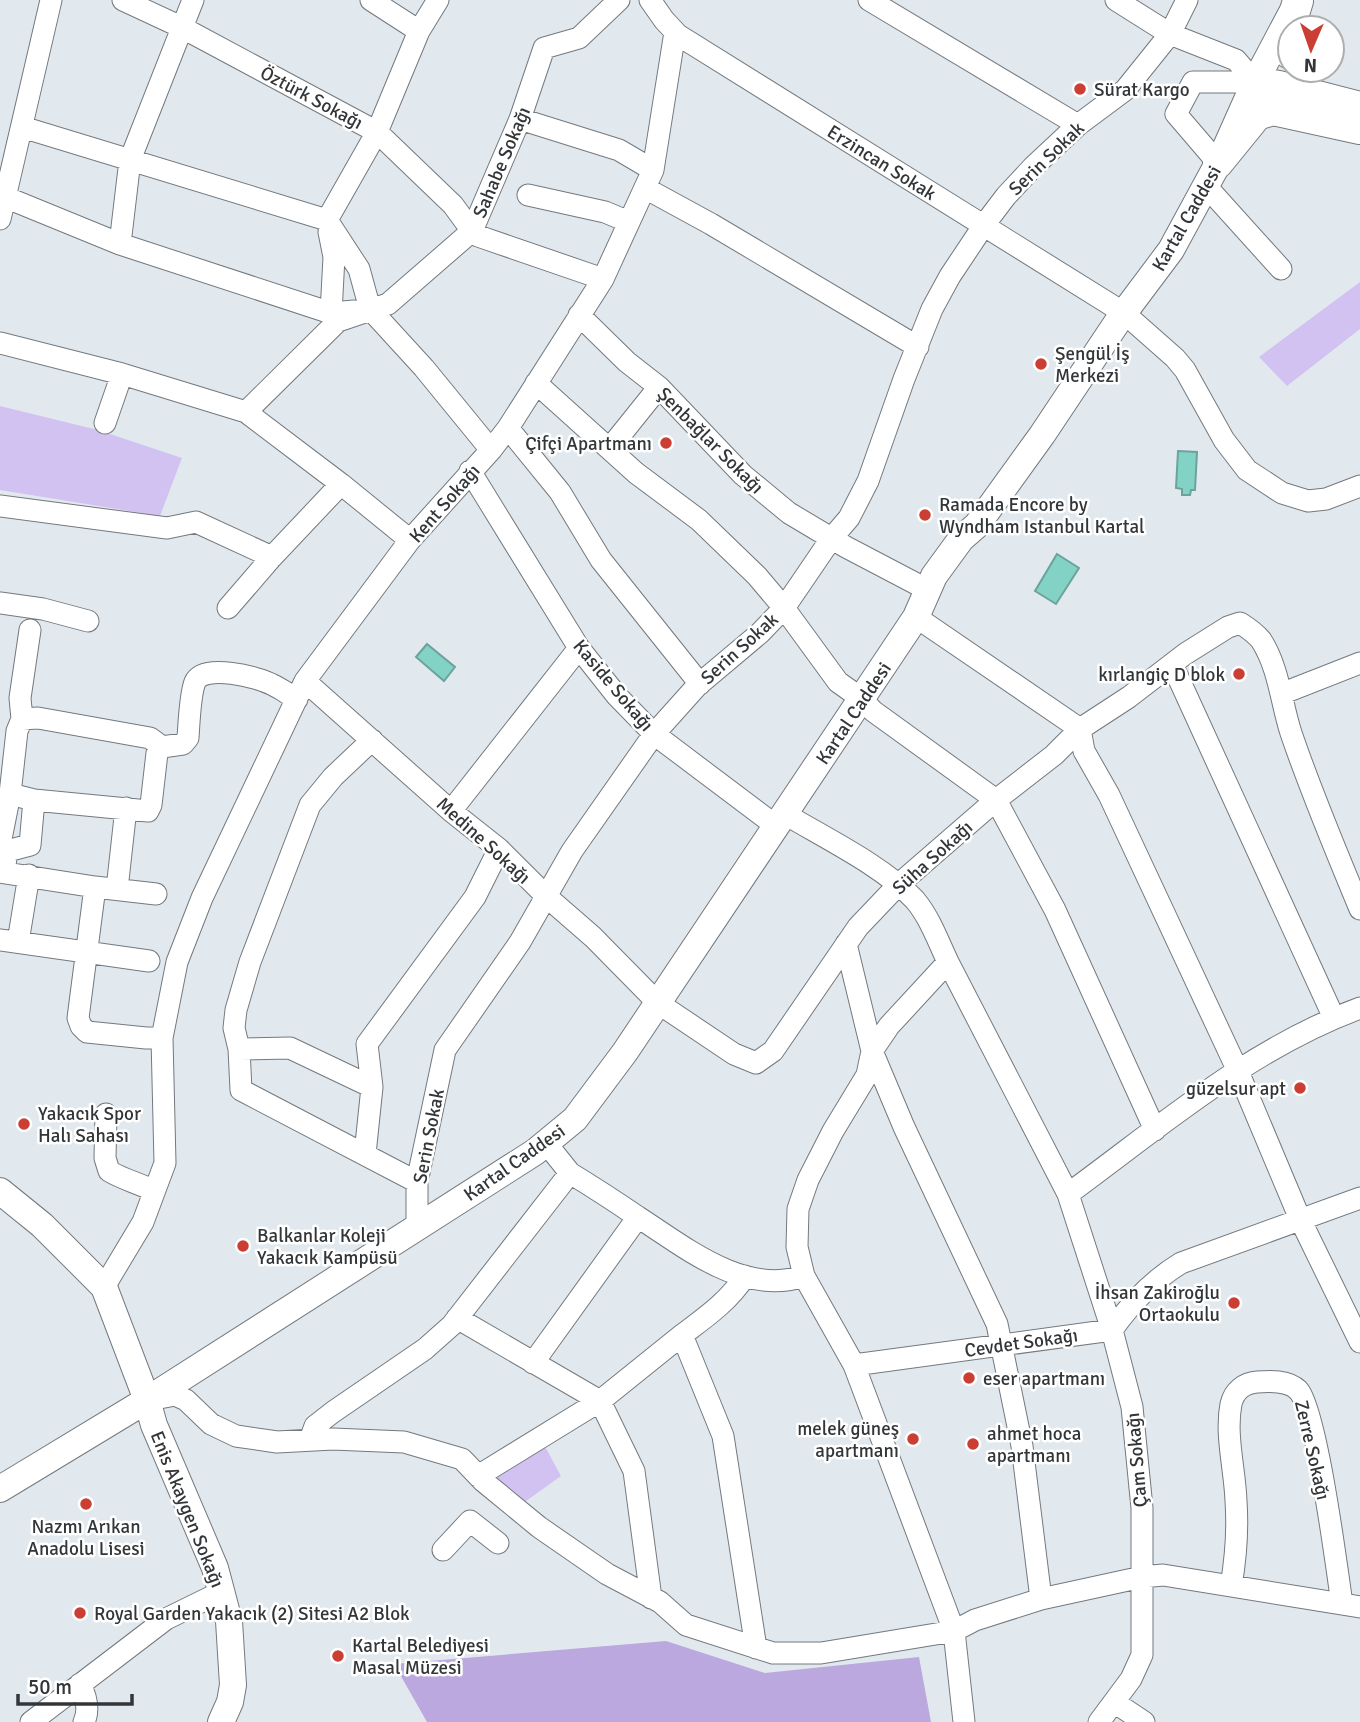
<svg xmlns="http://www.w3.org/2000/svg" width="1360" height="1722" font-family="Signika,sans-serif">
  <rect width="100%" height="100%" fill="#e2e9ee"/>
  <!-- green -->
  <path fill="#d2c2f1" d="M1360 282V329L1287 386 1259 357Z
    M0 406 98 430 182 458 160 516 0 490Z
    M542 1441 561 1476 522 1504 491 1478Z"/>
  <!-- forest -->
  <path fill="#bba8df" d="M666 1641 765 1673 919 1657 931 1722H427L394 1664Z"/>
  <!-- water -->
  <path fill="#83d2c6" stroke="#6ba39b" stroke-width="2" d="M1178 451 1197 452 1195 490H1191L1190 495H1182V489L1176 488Z
    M1057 554 1079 568 1056 604 1035 591Z
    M427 644 455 667 444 681 416 657Z"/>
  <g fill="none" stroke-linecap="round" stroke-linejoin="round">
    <defs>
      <path id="minor" d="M123 0 181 27 377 132 453 205 472 231 478 236 603 279
        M371 0 419 31
        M650 0 664 20 678 35 1124 313 1175 358 1185 370 1224 440 1247 470 1282 493 1308 501 1326 499 1360 486
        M869 0 1078 125
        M1116 0 1170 34 1236 60 1255 82
        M520 119 619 150 653 170
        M22 127 327 220
        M1218 163 1176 114 1193 82H1255
        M1206 186 1281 269
        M645 188 711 224 918 347
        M528 195 605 212 629 222
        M5 197 120 244 331 313 354 311
        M0 219 51 0
        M327 220 359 269 370 309 424 368 491 450
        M327 220 377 132 419 31 438 0
        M329 232 334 257 331 313
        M120 244 130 160 193 0
        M579 315 627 362 659 387 743 475 789 513 846 547 928 590
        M0 343 122 374 246 412 341 484 410 540
        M536 383 636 473 699 520 757 576 784 608 838 682 862 699 873 711 996 800 1055 910 1155 1130
        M246 412 338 321 388 304 472 231 520 119 544 48 579 38 619 0
        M105 423 122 374
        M508 428 560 492 601 560 700 684
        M610 448 659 387
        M470 471 579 648 617 696 654 734 776 826
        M0 506 167 528 196 522 272 557
        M0 603 43 609 88 621
        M228 608 272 557 341 484
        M916 617 1080 729 1084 751 1109 795 1237 1069 1300 1219 1360 1342
        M1172 664 1334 1018
        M305 681 451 811 499 849 547 897 593 937 658 1003 734 1054 756 1063 773 1051 858 927 898 885 996 800 1054 755 1080 729 1129 697 1185 654 1228 627 1240 623C1248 628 1255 633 1261 640 1279 668 1281 702 1291 733 1311 792 1336 851 1360 909
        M1281 694 1360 663
        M22 719 20 698 30 630
        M372 740 333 777 310 805 250 962 236 1010 234 1028 239 1049 241 1090 417 1182
        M162 747 150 738 38 718 22 719 17 731 10 794 34 800 148 811 151 805 157 753 162 747 183 744 188 738C189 724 190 694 195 682 203 663 259 677 273 685 282 689 289 695 297 699
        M451 811 579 648
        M785 814C825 838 883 866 915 900 930 918 938 941 948 962
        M1 839 10 794
        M0 872 95 887 156 894
        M4 872 7 851 30 845 34 800
        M95 887 78 1018 81 1026 87 1032 146 1038H162
        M117 889 126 808
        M0 940 149 961
        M18 942 29 875
        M239 1049 290 1048 372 1087
        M106 1114 105 1158 109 1171C124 1180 139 1183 154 1191
        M365 1154 372 1087 367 1044 475 897 499 849
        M570 1173C593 1187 616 1202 638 1217 686 1248 744 1296 804 1276
        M1068 1194C1161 1126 1251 1048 1360 1008
        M417 1227V1182L445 1050 520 942 572 851 654 734 697 686 760 633 784 608 831 539 849 518 868 481 904 379 932 309 950 276 984 225 1006 196 1033 167 1078 125 1125 90 1170 34 1187 0
        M104 1287 143 1222 165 1163 162 1038 177 962 202 898 305 681 410 540 491 450 508 428 603 279 653 170 675 32
        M457 1318 600 1401 634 1471 651 1598
        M682 1335C706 1317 729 1301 745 1276
        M533 1363 638 1217
        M854 1365 1112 1330C1131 1303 1153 1280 1181 1263L1360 1198
        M149 1400 175 1395 186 1400 211 1424 236 1436 277 1442 333 1439 404 1442 462 1459 483 1481 539 1527 607 1574 660 1602 686 1625 773 1653H821L954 1631 975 1620 1041 1599 1022 1446 997 1324 904 1127 872 1051 846 944
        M310 1440 315 1426 333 1412 425 1349 452 1325 570 1173 546 1143
        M478 1476 600 1401 682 1335 723 1436 756 1648
        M443 1550 470 1521 498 1543
        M1231 1586C1236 1557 1238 1530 1236 1501 1235 1470 1225 1435 1231 1404 1234 1391 1244 1383 1257 1382 1270 1381 1288 1380 1298 1390 1316 1408 1337 1569 1342 1604
        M1041 1599 1142 1577 1163 1575 1360 1607
        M80 1684C86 1696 90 1709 84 1722
        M1114 1702 1144 1722
        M31 1722 166 1619 221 1592
        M964 1722 954 1631 854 1365 804 1276 797 1247 798 1209 808 1180 833 1131 867 1075 872 1051 889 1026 948 962 1068 1194 1112 1330 1132 1407 1142 1508V1655L1131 1679 1099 1722"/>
      <path id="major" d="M0 1191 42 1225 104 1287 147 1400 154 1425 215 1568 229 1621 233 1685 230 1702 221 1722
        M0 1489 147 1400 535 1152 575 1119 625 1052 916 617 934 576 961 539 977 525 1042 435 1120 318 1171 250 1222 156 1255 82 1291 14"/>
      <path id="highway" d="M1290 54 1288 33 1298 1
        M1255 82 1265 105 1273 110 1360 129
        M1255 82 1279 86 1360 107
        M1218 163 1257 115 1273 110"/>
    </defs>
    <!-- minor casing -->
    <use href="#minor" stroke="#73797e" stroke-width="23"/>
    <!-- major casing -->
    <use href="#major" stroke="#73797e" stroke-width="28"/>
    <!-- highway casing -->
    <use href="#highway" stroke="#73797e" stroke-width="32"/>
    <!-- minor -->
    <use href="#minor" stroke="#fff" stroke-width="21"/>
    <!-- major -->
    <use href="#major" stroke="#fff" stroke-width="26"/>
    <!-- highway -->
    <use href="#highway" stroke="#fff" stroke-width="30"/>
  </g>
  <!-- markers -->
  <g fill="#cb3e34" stroke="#fff" stroke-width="2.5">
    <circle cx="1080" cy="89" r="7"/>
    <circle cx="1041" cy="364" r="7"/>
    <circle cx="666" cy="443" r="7"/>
    <circle cx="925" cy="515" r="7"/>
    <circle cx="1239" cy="674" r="7"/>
    <circle cx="1300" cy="1088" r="7"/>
    <circle cx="24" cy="1124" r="7"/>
    <circle cx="243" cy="1246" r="7"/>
    <circle cx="1234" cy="1303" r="7"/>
    <circle cx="969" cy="1378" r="7"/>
    <circle cx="913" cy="1439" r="7"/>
    <circle cx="973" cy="1444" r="7"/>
    <circle cx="86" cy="1504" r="7"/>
    <circle cx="80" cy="1613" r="7"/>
    <circle cx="338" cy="1656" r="7"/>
  </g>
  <g text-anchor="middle" stroke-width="5" stroke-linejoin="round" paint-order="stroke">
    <!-- poi labels -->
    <g font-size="19" fill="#333638" stroke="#fff" text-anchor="start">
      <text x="1094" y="96">Sürat Kargo</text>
      <text x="1055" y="360">Şengül İş<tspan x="1055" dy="22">Merkezi</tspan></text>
      <text x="652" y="450" text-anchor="end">Çifçi Apartmanı</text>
      <text x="939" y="511">Ramada Encore by<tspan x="939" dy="22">Wyndham Istanbul Kartal</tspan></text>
      <text x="1225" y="681" text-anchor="end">kırlangiç D blok</text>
      <text x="1286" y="1095" text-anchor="end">güzelsur apt</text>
      <text x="38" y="1120">Yakacık Spor<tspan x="38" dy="22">Halı Sahası</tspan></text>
      <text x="257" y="1242">Balkanlar Koleji<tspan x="257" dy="22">Yakacık Kampüsü</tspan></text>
      <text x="1220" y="1299" text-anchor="end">İhsan Zakiroğlu<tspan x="1220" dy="22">Ortaokulu</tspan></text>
      <text x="983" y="1385">eser apartmanı</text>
      <text x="899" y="1435" text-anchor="end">melek güneş<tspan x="899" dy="22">apartmanı</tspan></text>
      <text x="987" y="1440">ahmet hoca<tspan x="987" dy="22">apartmanı</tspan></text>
      <text x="86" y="1533" text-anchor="middle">Nazmı Arıkan<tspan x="86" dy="22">Anadolu Lisesi</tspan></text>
      <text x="94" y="1620">Royal Garden Yakacık (2) Sitesi A2 Blok</text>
      <text x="352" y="1652">Kartal Belediyesi<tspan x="352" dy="22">Masal Müzesi</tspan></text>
    </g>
    <!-- street labels -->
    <g font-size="19" fill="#333638" stroke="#fff">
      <text transform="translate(312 97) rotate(28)" y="7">Öztürk Sokağı</text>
      <text transform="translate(1046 158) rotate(-44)" y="7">Serin Sokak</text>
      <text transform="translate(501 162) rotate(-67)" y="7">Sahabe Sokağı</text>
      <text transform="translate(882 162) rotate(32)" y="7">Erzincan Sokak</text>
      <text transform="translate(1186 218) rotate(-60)" y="7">Kartal Caddesi</text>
      <text transform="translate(711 440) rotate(45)" y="7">Şenbağlar Sokağı</text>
      <text transform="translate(444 503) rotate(-49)" y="7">Kent Sokağı</text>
      <text transform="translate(739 648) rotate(-42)" y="7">Serin Sokak</text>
      <text transform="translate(614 685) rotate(50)" y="7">Kaside Sokağı</text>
      <text transform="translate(853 713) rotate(-56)" y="7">Kartal Caddesi</text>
      <text transform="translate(484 840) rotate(42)" y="7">Medine Sokağı</text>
      <text transform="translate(932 857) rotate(-42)" y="7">Süha Sokağı</text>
      <text transform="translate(428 1136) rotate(-79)" y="7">Serin Sokak</text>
      <text transform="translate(514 1162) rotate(-35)" y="7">Kartal Caddesi</text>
      <text transform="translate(1021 1342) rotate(-8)" y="7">Cevdet Sokağı</text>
      <text transform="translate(1313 1450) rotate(77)" y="7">Zerre Sokağı</text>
      <text transform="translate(1136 1460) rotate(-95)" y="7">Çam Sokağı</text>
      <text transform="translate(188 1509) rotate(68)" y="7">Enis Akaygen Sokağı</text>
    </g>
  </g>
  <!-- north arrow -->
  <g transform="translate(1311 49) rotate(182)"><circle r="33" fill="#ffffff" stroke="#adafaf" stroke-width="2"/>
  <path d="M0-5L12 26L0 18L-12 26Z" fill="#cb3e34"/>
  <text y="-10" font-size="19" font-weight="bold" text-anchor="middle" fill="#333638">N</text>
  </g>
  <!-- scale -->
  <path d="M18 1694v10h114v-10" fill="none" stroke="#333638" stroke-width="3.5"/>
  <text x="28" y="1694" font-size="21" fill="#333638" stroke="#ffffff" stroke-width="5" paint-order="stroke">50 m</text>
</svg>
